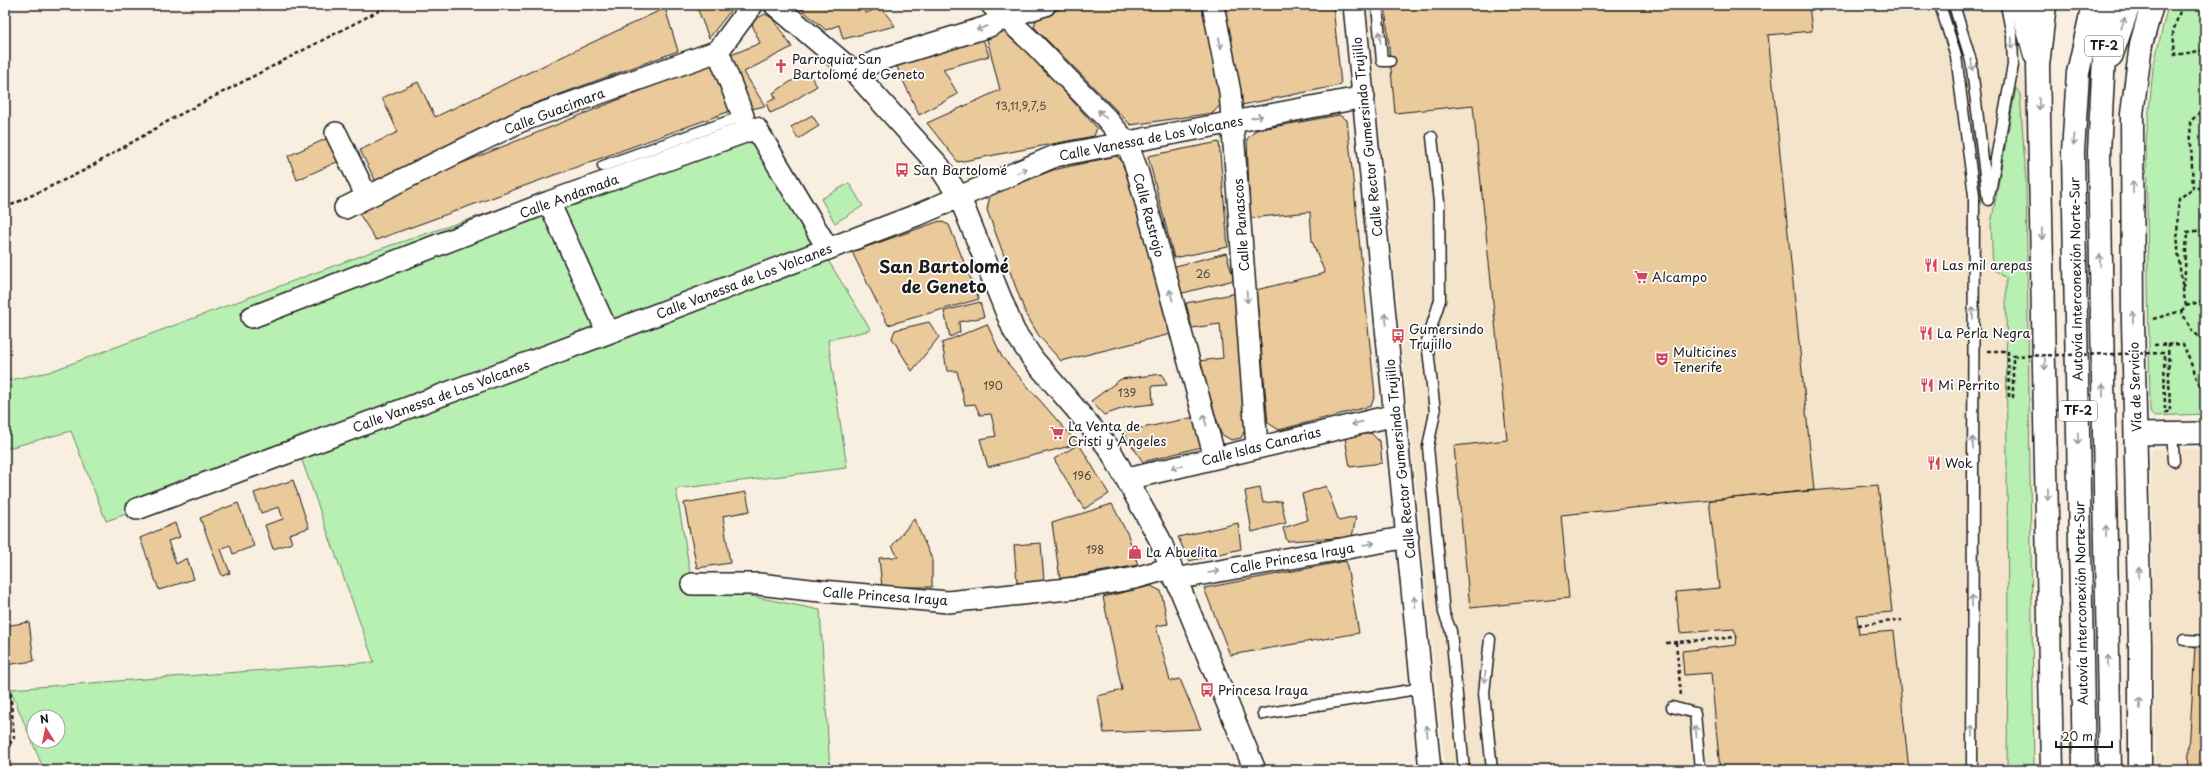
<svg xmlns="http://www.w3.org/2000/svg" width="2210" height="775" font-family="'Playpen Sans',sans-serif">
  <rect width="100%" height="100%" fill="#f9efe1"/>
  <filter id="ink" filterUnits="userSpaceOnUse"><feTurbulence type="fractalNoise" baseFrequency=".025" numOctaves="2"/><feDisplacementMap in="SourceGraphic" scale="8" xChannelSelector="R" yChannelSelector="G"/><feConvolveMatrix kernelMatrix="1 2 1 2 8 2 1 2 1" color-interpolation-filters="sRGB"/></filter>
  <g filter="url(#ink)">
    <!-- built -->
    <path fill="#f4e4cc" d="M1367 5H2003L2028 95 2035 770H1445Z
      M2151 449H2205V770H2155Z"/>
    <!-- green -->
    <path fill="#b8efb2" stroke="#6a8667" fill-rule="evenodd" d="M2168 5H2205V414L2153 416 2150 411 2146 143 2153 68Z
      M2016 88 2020 94 2026 181 2034 770H2007L2008 643 2006 278 1993 269 1991 224Z
      M746 127 871 330 828 340 847 468 676 489 692 584 820 610 830 770H44L10 689 374 662 300 455 106 521 71 431 5 449V381L49 372 371 252ZM34 717H58V741H34Z
      M849 183 863 206 835 223 821 199Z"/>
    <!-- building -->
    <path fill="#eac99b" stroke="#1c1c1c" d="M696 5H735L709 38Z
      M796 5H861L866 13 881 7 895 26 843 39 839 25 826 30Z
      M1073 5H1203L1222 103 1213 113 1131 125 1034 27 1037 16Z
      M1219 5H1333L1341 85 1242 105Z
      M1385 5H1809L1812 31 1768 35 1814 490 1561 515 1569 598 1470 608 1454 446 1507 440 1473 105 1395 113Z
      M665 8 678 51 522 108 377 184 360 150 398 132 382 98 418 82 435 117Z
      M765 14 772 18 792 47 744 72 765 106 751 109 731 55 760 43 751 22Z
      M1007 28 1097 128 1094 136 958 162 927 123 1000 90 986 35Z
      M983 39 989 56 943 69 958 94 919 115 896 65Z
      M714 61 733 110 376 240 358 212 445 170Z
      M807 71 817 86 784 107 770 113 766 103 776 98 773 93Z
      M812 115 819 126 798 139 791 127Z
      M1339 115 1347 120 1375 395 1371 406 1279 430 1268 423 1256 290 1325 273 1312 241 1310 212 1250 218 1247 139 1256 130Z
      M328 138 339 161 297 180 288 156Z
      M1219 142 1228 247 1174 258 1148 156Z
      M1116 156 1126 164 1171 334 1061 361 1039 336 1025 312 987 210 990 195 1053 170Z
      M940 221 949 225 979 299 888 325 852 252Z
      M1226 253 1234 280 1179 294 1172 267Z
      M1237 293 1245 430 1241 438 1231 440 1221 434 1199 361 1223 358 1220 324 1192 328 1186 303Z
      M980 302 984 317 959 322 960 332 950 337 944 311Z
      M929 322 939 337 912 371 892 338 895 330Z
      M987 324 1002 357 1078 444 988 467 980 439 996 436 991 414 980 415 975 404 965 405 957 371H947L942 343Z
      M1162 374 1167 385 1152 386 1153 404 1127 407 1104 415 1091 401 1121 379Z
      M1195 417 1201 447 1143 462 1123 432Z
      M1371 433 1380 442 1382 463 1350 467 1345 438Z
      M1079 444 1109 494 1084 509 1054 459Z
      M293 480 309 528 289 534 292 543 273 549 265 525 283 519 279 507 261 513 254 493Z
      M1878 485 1892 612 1857 615 1858 625 1859 634 1894 631 1909 770H1720L1711 673 1684 675 1682 651 1736 645 1737 637 1734 629 1680 633 1676 592 1719 588 1709 500Z
      M1326 486 1339 521 1356 517 1352 537 1287 541 1283 528 1308 520 1302 494Z
      M1260 488 1263 503 1281 501 1286 523 1252 532 1245 491Z
      M746 492 750 511 723 516 730 563 697 568 684 503Z
      M238 503 254 546 233 554 230 545 221 549 230 573 222 576 200 518Z
      M1112 504 1128 535 1138 565 1060 579 1052 523Z
      M914 519 932 559V587H882L879 558 898 557 892 546Z
      M175 523 180 537 168 541 176 564 187 558 194 579 159 590 140 538Z
      M1238 523 1241 549 1189 561 1178 537Z
      M1041 543 1044 581 1017 583 1014 545Z
      M1346 561 1359 633 1230 655 1204 588Z
      M1151 586 1161 591 1168 624 1156 626 1170 681 1180 679 1201 729 1104 733 1098 696 1122 690 1103 597Z
      M29 622 34 661 5 665V626Z
      M2195 646 2205 647V770H2188Z"/>
    <g fill="none" stroke-linecap="round" stroke-linejoin="round">
      <defs>
        <path id="lane" d="M1377 5 1382 61H1390
          M1940 5 1956 56 1974 195 1972 770
          M1954 5 1971 61 1988 200
          M1432 137 1439 202 1440 300 1427 341 1435 412 1428 447 1444 613 1451 631 1464 770
          M603 166 743 116
          M1990 192 2013 65 2012 35 2006 5
          M2172 434 2174 461
          M1490 639 1484 693 1492 770
          M2184 640 2205 641
          M1672 707 1695 713 1700 770
          M1263 714 1423 688"/>
        <path id="street" d="M775 5 856 74 939 166 960 198 1014 331 1033 359 1109 448 1159 538 1255 770
          M992 5 1034 44 1106 118 1127 143 1137 170 1215 458
          M1213 5 1230 92 1257 447
          M1354 5 1430 770
          M718 51 743 116
          M856 74 862 68 879 60 987 27 1005 18 1045 5
          M336 133 367 197
          M549 202 608 333
          M345 208 521 121 718 51 752 5
          M252 317 549 202 756 128 828 249
          M2136 434 2205 433
          M1128 479 1395 415
          M137 509 608 333 922 213 1055 156 1364 97
          M1175 579 1408 537
          M692 584H759L810 590 948 602 1085 587 1135 578 1171 568"/>
        <path id="secondary" d="M2021 5 2035 55
          M2045 5 2038 65 2052 770
          M2140 770V645L2133 321 2132 114 2141 44 2152 5"/>
        <path id="highway" d="M2109 5 2106 19 2099 152 2110 770
          M2111 57 2129 5
          M2084 770 2073 152 2078 73 2093 5"/>
      </defs>
      <!-- lane casing -->
      <use href="#lane" stroke="#1c1c1c" stroke-width="13"/>
      <!-- street casing -->
      <use href="#street" stroke="#1c1c1c" stroke-width="24"/>
      <!-- secondary casing -->
      <use href="#secondary" stroke="#1c1c1c" stroke-width="25"/>
      <!-- highway casing -->
      <use href="#highway" stroke="#1c1c1c" stroke-width="25"/>
      <!-- path -->
      <path stroke="#1c1c1c" stroke-width="2.5" stroke-dasharray="4 3" stroke-linecap="butt" d="M2182 5 2173 32 2175 55 2205 50
        M2205 107 2190 122 2193 188H2205
        M5 208 83 171 177 116 390 5
        M2184 288 2187 232 2205 230
        M2186 306 2205 300
        M2181 311 2186 306C2179 270 2175 236 2179 199L2193 188
        M2153 319 2181 311 2191 329 2205 343
        M2154 345 2183 344 2205 398
        M1987 351H2008
        M1858 625 1902 620
        M1676 642 1681 696
        M1666 643 1737 637
        M5 750 14 738 10 689"/>
      <!-- lane -->
      <use href="#lane" stroke="#fff" stroke-width="10"/>
      <!-- street -->
      <use href="#street" stroke="#fff" stroke-width="21"/>
      <!-- secondary -->
      <use href="#secondary" stroke="#fff" stroke-width="22"/>
      <!-- highway -->
      <use href="#highway" stroke="#fff" stroke-width="22"/>
      <!-- path-bridge -->
      <path stroke="#1c1c1c" stroke-width="2.5" stroke-dasharray="4 3" stroke-linecap="butt" d="M2008 351 2009 397H2013V356L2164 353 2165 412H2170L2168 344"/>
    </g>
    <!-- one-way arrows -->
    <defs><path id="oneway-shaft" d="M-6 0H5M1.5-3L5.5 0L1.5 3" fill="none" stroke-width="1.6" stroke-linecap="round" stroke-linejoin="round"/></defs>
    <g stroke="#999">
      <use href="#oneway-shaft" transform="translate(2123 23) rotate(-72)"/>
      <use href="#oneway-shaft" transform="translate(982 28) rotate(161)"/>
      <use href="#oneway-shaft" transform="translate(1380 37) rotate(-95)"/>
      <use href="#oneway-shaft" transform="translate(1220 43) rotate(79)"/>
      <use href="#oneway-shaft" transform="translate(2012 43) rotate(89)"/>
      <use href="#oneway-shaft" transform="translate(1972 65) rotate(81)"/>
      <use href="#oneway-shaft" transform="translate(2039 104) rotate(89)"/>
      <use href="#oneway-shaft" transform="translate(1102 114) rotate(-134)"/>
      <use href="#oneway-shaft" transform="translate(1257 117) rotate(-11)"/>
      <use href="#oneway-shaft" transform="translate(2074 140) rotate(94)"/>
      <use href="#oneway-shaft" transform="translate(1022 171) rotate(-24)"/>
      <use href="#oneway-shaft" transform="translate(2133 187) rotate(-90)"/>
      <use href="#oneway-shaft" transform="translate(2042 234) rotate(89)"/>
      <use href="#oneway-shaft" transform="translate(2100 260) rotate(-91)"/>
      <use href="#oneway-shaft" transform="translate(1171 295) rotate(-105)"/>
      <use href="#oneway-shaft" transform="translate(1247 297) rotate(86)"/>
      <use href="#oneway-shaft" transform="translate(1973 313) rotate(-90)"/>
      <use href="#oneway-shaft" transform="translate(2133 317) rotate(-90)"/>
      <use href="#oneway-shaft" transform="translate(1386 319) rotate(-96)"/>
      <use href="#oneway-shaft" transform="translate(2045 364) rotate(89)"/>
      <use href="#oneway-shaft" transform="translate(2103 390) rotate(-91)"/>
      <use href="#oneway-shaft" transform="translate(1205 420) rotate(-105)"/>
      <use href="#oneway-shaft" transform="translate(1357 423) rotate(167)"/>
      <use href="#oneway-shaft" transform="translate(2078 438) rotate(89)"/>
      <use href="#oneway-shaft" transform="translate(1973 443) rotate(-90)"/>
      <use href="#oneway-shaft" transform="translate(1177 467) rotate(167)"/>
      <use href="#oneway-shaft" transform="translate(2048 494) rotate(89)"/>
      <use href="#oneway-shaft" transform="translate(2106 531) rotate(-91)"/>
      <use href="#oneway-shaft" transform="translate(1369 544) rotate(-10)"/>
      <use href="#oneway-shaft" transform="translate(1214 572) rotate(-10)"/>
      <use href="#oneway-shaft" transform="translate(2139 573) rotate(-91)"/>
      <use href="#oneway-shaft" transform="translate(1972 601) rotate(-90)"/>
      <use href="#oneway-shaft" transform="translate(1415 602) rotate(-95)"/>
      <use href="#oneway-shaft" transform="translate(2108 661) rotate(-91)"/>
      <use href="#oneway-shaft" transform="translate(1485 677) rotate(96)"/>
      <use href="#oneway-shaft" transform="translate(2140 703) rotate(-90)"/>
      <use href="#oneway-shaft" transform="translate(1427 731) rotate(-95)"/>
      <use href="#oneway-shaft" transform="translate(1696 731) rotate(-94)"/>
      <use href="#oneway-shaft" transform="translate(1972 731) rotate(-90)"/>
    </g>
  </g>
  <!-- icons -->
  <defs>
    <symbol id="church-bare" viewBox="-9 -9 18 18"><path d="M-1.2-6h2.4v3.5h3.3v2.4h-3.3V6h-2.4V-.1h-3.3v-2.4h3.3Z" fill="#d1495b" stroke="#fff" stroke-width="2.5" paint-order="stroke"/></symbol>
    <symbol id="bus-bare" viewBox="-9 -9 18 18"><path d="M-5-6H5V4H4V6H2V4H-2V6H-4V4H-5ZM-3.5-4V0h7V-4ZM-3.5 1.2v1.5H-2V1.2ZM2 1.2v1.5H3.5V1.2Z" fill="#d1495b" stroke="#fff" stroke-width="2.5" paint-order="stroke"/></symbol>
    <symbol id="restaurant-bare" viewBox="-9 -9 18 18"><path d="M-5-6h1v4h1v-4h1v4h1v-4h1v5L-1.5 .5V6h-2V.5L-5-1ZM5-6V6H3V1.5H1.5Q1.5-4 5-6Z" fill="#d1495b" stroke="#fff" stroke-width="2.5" paint-order="stroke"/></symbol>
    <symbol id="supermarket-bare" viewBox="-9 -9 18 18"><path d="M-6-5.5h2.5l.6 2H6L4.5 2H-2.5L-4.4-4H-6ZM-1.5 3.2a1.3 1.3 0 1 0 .1 0ZM3 3.2a1.3 1.3 0 1 0 .1 0Z" fill="#d1495b" stroke="#fff" stroke-width="2.5" paint-order="stroke"/></symbol>
    <symbol id="theatre-bare" viewBox="-9 -9 18 18"><path d="M-5-5.5Q0-4 5-5.5V0Q5 5 0 6Q-5 5-5 0ZM-3.3-2.5H-1v1.5H-3.3ZM1-2.5H3.3v1.5H1ZM-2.8 1Q0 5.5 2.8 1Z" fill="#d1495b" stroke="#fff" stroke-width="2.5" paint-order="stroke"/></symbol>
    <symbol id="shop-bare" viewBox="-9 -9 18 18"><path d="M-5-2.5h2.3a2.7 3.5 0 0 1 5.4 0H5L5.5 6h-11ZM-1.5-2.5h3a1.5 2.3 0 0 0-3 0Z" fill="#d1495b" stroke="#fff" stroke-width="2.5" paint-order="stroke"/></symbol>
  </defs>
  <g fill-rule="evenodd">
    <use href="#church-bare" x="771" y="56" width="20" height="20"/>
    <use href="#bus-bare" x="892" y="160" width="20" height="20"/>
    <use href="#restaurant-bare" x="1921" y="255" width="20" height="20"/>
    <use href="#supermarket-bare" x="1631" y="267" width="20" height="20"/>
    <use href="#restaurant-bare" x="1916" y="323" width="20" height="20"/>
    <use href="#bus-bare" x="1388" y="326" width="20" height="20"/>
    <use href="#theatre-bare" x="1652" y="349" width="20" height="20"/>
    <use href="#restaurant-bare" x="1917" y="375" width="20" height="20"/>
    <use href="#supermarket-bare" x="1047" y="423" width="20" height="20"/>
    <use href="#restaurant-bare" x="1924" y="453" width="20" height="20"/>
    <use href="#shop-bare" x="1125" y="542" width="20" height="20"/>
    <use href="#bus-bare" x="1197" y="680" width="20" height="20"/>
  </g>
  <g text-anchor="middle" stroke-width="3.5" stroke-linejoin="round" paint-order="stroke">
    <!-- number labels -->
    <g font-size="11" fill="#50473c">
      <text x="1021" y="110">13,11,9,7,5</text>
      <text x="1203" y="278">26</text>
      <text x="993" y="390">190</text>
      <text x="1127" y="397">139</text>
      <text x="1082" y="480">196</text>
      <text x="1095" y="554">198</text>
    </g>
    <!-- shield labels -->
    <g fill="#fff" stroke="#606060" stroke-width="1">
      <rect x="2085" y="36" width="38" height="20" rx="3"/>
      <rect x="2059" y="401" width="38" height="20" rx="3"/>
    </g>
    <g font-size="12" font-weight="bold" fill="#1c1c1c">
      <text x="2104" y="50">TF-2</text>
      <text x="2078" y="415">TF-2</text>
    </g>
    <!-- poi labels -->
    <g font-size="13" fill="#1c1c1c" stroke="#fff" text-anchor="start">
      <text x="792" y="64">Parroquia San<tspan x="792" dy="15">Bartolomé de Geneto</tspan></text>
      <text x="913" y="175">San Bartolomé</text>
      <text x="1942" y="270">Las mil arepas</text>
      <text x="1652" y="282">Alcampo</text>
      <text x="1409" y="334">Gumersindo<tspan x="1409" dy="15">Trujillo</tspan></text>
      <text x="1937" y="338">La Perla Negra</text>
      <text x="1673" y="357">Multicines<tspan x="1673" dy="15">Tenerife</tspan></text>
      <text x="1938" y="390">Mi Perrito</text>
      <text x="1068" y="431">La Venta de<tspan x="1068" dy="15">Cristi y Ángeles</tspan></text>
      <text x="1945" y="468">Wok</text>
      <text x="1146" y="557">La Abuelita</text>
      <text x="1218" y="695">Princesa Iraya</text>
    </g>
    <!-- street labels -->
    <g font-size="13" fill="#1c1c1c" stroke="#fff">
      <text transform="translate(554 111) rotate(-21)" y="5">Calle Guacimara</text>
      <text transform="translate(1367 137) rotate(-96)" y="5">Calle Rector Gumersindo Trujillo</text>
      <text transform="translate(1151 138) rotate(-11)" y="5">Calle Vanessa de Los Volcanes</text>
      <text transform="translate(569 196) rotate(-20)" y="5">Calle Andamada</text>
      <text transform="translate(1149 215) rotate(75)" y="5">Calle Rastrojo</text>
      <text transform="translate(1241 225) rotate(-94)" y="5">Calle Panascos</text>
      <text transform="translate(2076 279) rotate(-91)" y="5">Autovía Interconexión Norte-Sur</text>
      <text transform="translate(744 281) rotate(-21)" y="5">Calle Vanessa de Los Volcanes</text>
      <text transform="translate(2135 387) rotate(-92)" y="5">Vía de Servicio</text>
      <text transform="translate(441 396) rotate(-20)" y="5">Calle Vanessa de Los Volcanes</text>
      <text transform="translate(1261 446) rotate(-14)" y="5">Calle Islas Canarias</text>
      <text transform="translate(1400 459) rotate(-96)" y="5">Calle Rector Gumersindo Trujillo</text>
      <text transform="translate(1292 558) rotate(-10)" y="5">Calle Princesa Iraya</text>
      <text transform="translate(885 596) rotate(4)" y="5">Calle Princesa Iraya</text>
      <text transform="translate(2081 603) rotate(-91)" y="5">Autovía Interconexión Norte-Sur</text>
    </g>
    <!-- district labels -->
    <g font-size="17" font-weight="bold" fill="#1c1c1c" stroke="#fff">
      <text x="944" y="273">San Bartolomé<tspan x="944" dy="20">de Geneto</tspan></text>
    </g>
  </g>
  <!-- margin -->
  <rect width="2210" height="775" fill="none" stroke="#fff" stroke-width="20"/>
  <rect x="10" y="10" width="2190" height="755" fill="none" stroke="#1c1c1c" stroke-width="1.5" filter="url(#ink)"/>
  <!-- north arrow -->
  <g transform="translate(46 729) rotate(350)"><circle r="19" fill="#ffffff" stroke="#a4a4a4"/>
  <path d="M0-3L7 15L0 10L-7 15Z" fill="#d1495b"/>
  <text y="-6" font-size="11" font-weight="bold" text-anchor="middle" fill="#1c1c1c">N</text>
  </g>
  <!-- scale -->
  <path d="M2056 741v6h56v-6" fill="none" stroke="#1c1c1c" stroke-width="2"/>
  <text x="2062" y="741" font-size="12" fill="#1c1c1c" stroke="#ffffff" stroke-width="3" paint-order="stroke">20 m</text>
</svg>
